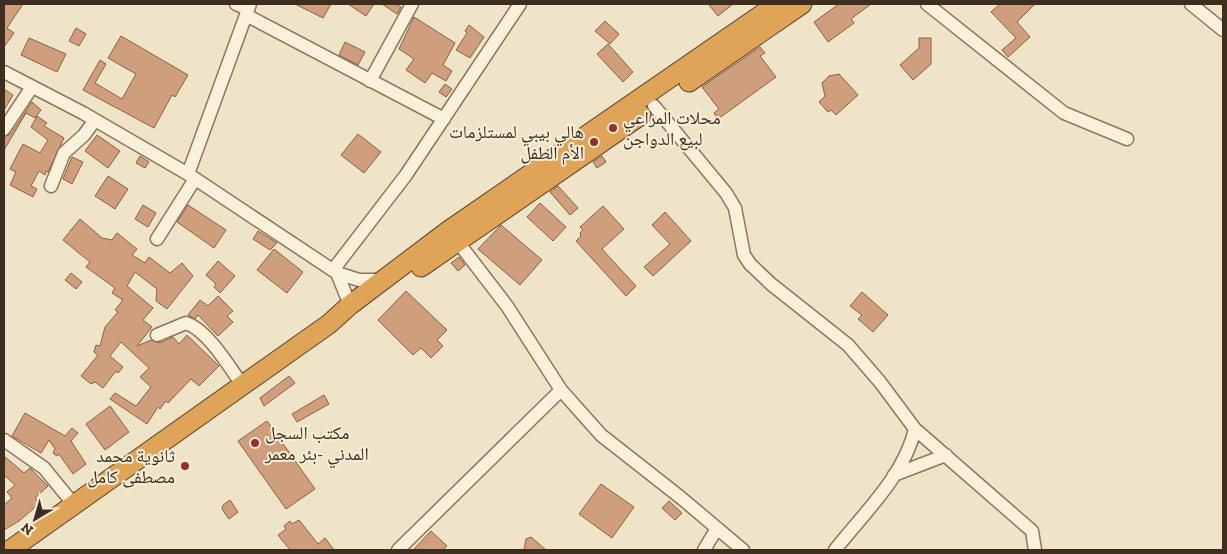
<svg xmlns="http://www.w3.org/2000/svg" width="1227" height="554" font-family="'Zilla Slab','Noto Naskh Arabic',serif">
  <rect width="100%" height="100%" fill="#f0e4c8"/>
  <!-- building -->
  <path fill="#cf9f7d" stroke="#8d5f41" d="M4 4H23L7 28 14 33 4 47Z
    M295 4H331L323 18Z
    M348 4H374L366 16Z
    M382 4H396L401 7 397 14Z
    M708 4H733L718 16Z
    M839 4H871L851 19 854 23 828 42 814 22Z
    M1000 4H1035L1017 22 1030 37 1008 57 1002 50 1016 38 991 12Z
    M414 17 455 43 443 65 452 71 446 81 432 73 425 83 406 70 414 59 399 49Z
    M605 21 619 34 610 44 595 31Z
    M469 25 484 37 470 58 456 50 467 33 465 31Z
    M76 28 86 34 79 46 69 41Z
    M121 36 188 75 175 97 172 95 154 128 83 90 100 60 106 64 95 83 122 99 136 74 108 58Z
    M29 38 66 54 57 72 21 55Z
    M919 38H931V64L913 80 900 65 919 48Z
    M345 42 365 52 358 65 339 55Z
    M608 44 633 72 623 82 597 54Z
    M760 47 765 53 760 56 776 77 718 119 714 113 719 109 702 87Z
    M839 74 858 95 836 115 831 110 828 112 819 102 825 96 822 83 829 76Z
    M445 84 452 89 446 97 439 92Z
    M4 89 13 95 4 110Z
    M32 102 41 110 35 118 26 113 4 150V137L11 134Z
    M37 116 47 123 44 126 64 138 48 172 46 171 45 175 39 171 31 186 37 189 33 197 10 185 16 172 10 169 23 144 40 153 48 140 31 127Z
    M358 134 381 152 364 173 341 155Z
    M97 135 120 151 108 168 85 151Z
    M140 156 149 162 145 168 136 163Z
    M602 156 606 162 597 168 593 162Z
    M72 157 83 162 72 184 63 179Z
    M108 176 128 189 115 209 95 196Z
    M558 186 578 208 570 215 550 192Z
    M540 203 566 227 553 241 527 217Z
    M143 205 156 213 148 227 135 219Z
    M188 205 226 230 214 248 177 222Z
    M603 206 624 229 602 249 636 286 626 296 576 241 581 236 580 233 583 230 580 227Z
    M665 212 691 241 653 276 644 267 670 244 652 225Z
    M80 219 102 238 112 240 117 233 137 249 132 255 145 263 149 257 170 273 182 263 193 276 167 309 156 301 157 289 135 272 127 286 153 308 143 320 152 327 137 346 151 340 160 343 173 337 179 344 187 335 219 366 199 386 191 379 168 403 166 401 160 409 158 407 147 424 110 399 115 393 136 406 151 387 140 377 149 368 121 342 110 356 123 367 118 373 116 371 103 388 95 382 91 384 81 376 98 355 94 352 96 345 100 346 105 327 118 312 115 310 123 300 112 293 115 288 86 267 90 262 63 240Z
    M501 225 542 260 520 285 478 249Z
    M258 231 277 243 270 250 253 239Z
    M274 249 303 272 287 293 257 270Z
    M459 257 465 265 458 271 451 263Z
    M218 261 235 276 220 293 214 287 216 284 206 275Z
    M71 273 82 282 76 289 65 280Z
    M406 291 447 330 437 340 443 346 431 358 421 348 413 355 378 320Z
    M862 292 888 315 873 332 858 319 862 315 850 306Z
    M218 296 233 311 227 316 233 322 218 336 198 315 195 319 188 315 200 300 208 306Z
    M289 376 295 383 264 406 260 398Z
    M324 395 329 404 297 422 292 414Z
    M110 406 129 432 105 450 86 424Z
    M25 413 65 436 72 428 78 433 71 441 86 464 73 474 59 454 57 456 53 453 55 449 49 440 41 453 12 436Z
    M267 421 315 489 286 509 238 441Z
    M4 456 24 473 30 468 48 486 35 498 40 503 19 521 4 530V505L12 498 7 492 15 485 4 475Z
    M601 484 634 507 612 538 579 514Z
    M230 500 238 512 229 519 222 509 223 505Z
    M669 501 682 513 675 520 662 508Z
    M299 520 318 544 325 538 334 550H290L278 535 286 529 284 526 290 521 292 524Z
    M431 531 447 546 443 550H413Z
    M531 537 546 550H524L526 539Z"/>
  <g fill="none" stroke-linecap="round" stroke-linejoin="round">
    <defs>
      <path id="minor" d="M236 4 248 9
        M927 4 1064 113 1127 139
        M1191 4 1223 30
        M246 15 444 119
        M4 72 83 113 188 174 337 273 359 280H382
        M370 81 412 4
        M654 106 726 193 735 208 744 255 750 264 771 284 848 345 880 382 915 429C904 476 864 513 835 550
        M4 129 32 87
        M188 174 250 4
        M51 186 64 153 84 135 95 120
        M454 237 507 306 561 390 601 435 680 497 743 550
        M157 239 195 179
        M333 270 406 175 520 4
        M337 273 350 305
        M157 335 186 323C208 330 230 368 243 386
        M915 429 1032 531 1035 550
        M4 440 44 468 75 506
        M894 475 946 455
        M398 550 561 390
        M704 550 717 528"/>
      <path id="highway" d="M689 82 802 4
        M421 267 641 115
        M10 550 329 324 350 305 448 231 777 4"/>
    </defs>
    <!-- minor casing -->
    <use href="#minor" stroke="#8d765c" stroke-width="15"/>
    <!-- highway casing -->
    <use href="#highway" stroke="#5b4430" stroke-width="21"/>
    <!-- minor -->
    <use href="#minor" stroke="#faf1dc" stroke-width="12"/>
    <!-- highway -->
    <use href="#highway" stroke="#e0a458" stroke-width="19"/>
  </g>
  <!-- markers -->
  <g fill="#9e2a2b" stroke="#f7eed8" stroke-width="2">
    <circle cx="613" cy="128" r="5"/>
    <circle cx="594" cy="142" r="5"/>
    <circle cx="255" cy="443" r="5"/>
    <circle cx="185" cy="466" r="5"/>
  </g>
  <g text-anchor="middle" stroke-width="4" stroke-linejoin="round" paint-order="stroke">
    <!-- poi labels -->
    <g font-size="18" fill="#3d2e20" stroke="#f7eed8" text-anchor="start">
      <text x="623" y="124">محلات المراعي<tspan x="623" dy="21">لبيع الدواجن</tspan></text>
      <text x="584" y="138" text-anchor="end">هالي بيبي لمستلزمات<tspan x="584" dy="21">الأم الطفل</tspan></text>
      <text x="265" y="439">مكتب السجل<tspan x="265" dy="21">المدني -بئر معمر</tspan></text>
      <text x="175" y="462" text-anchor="end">ثانوية محمد<tspan x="175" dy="21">مصطفى كامل</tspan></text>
    </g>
  </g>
  <!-- border -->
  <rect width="1227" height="554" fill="none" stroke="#3d2e20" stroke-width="10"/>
  <!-- north arrow -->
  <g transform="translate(35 519) rotate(218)" stroke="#f7eed8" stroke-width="4" paint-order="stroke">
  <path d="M0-4L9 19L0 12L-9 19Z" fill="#3d2e20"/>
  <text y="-8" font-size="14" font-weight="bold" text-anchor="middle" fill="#3d2e20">N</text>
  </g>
</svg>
